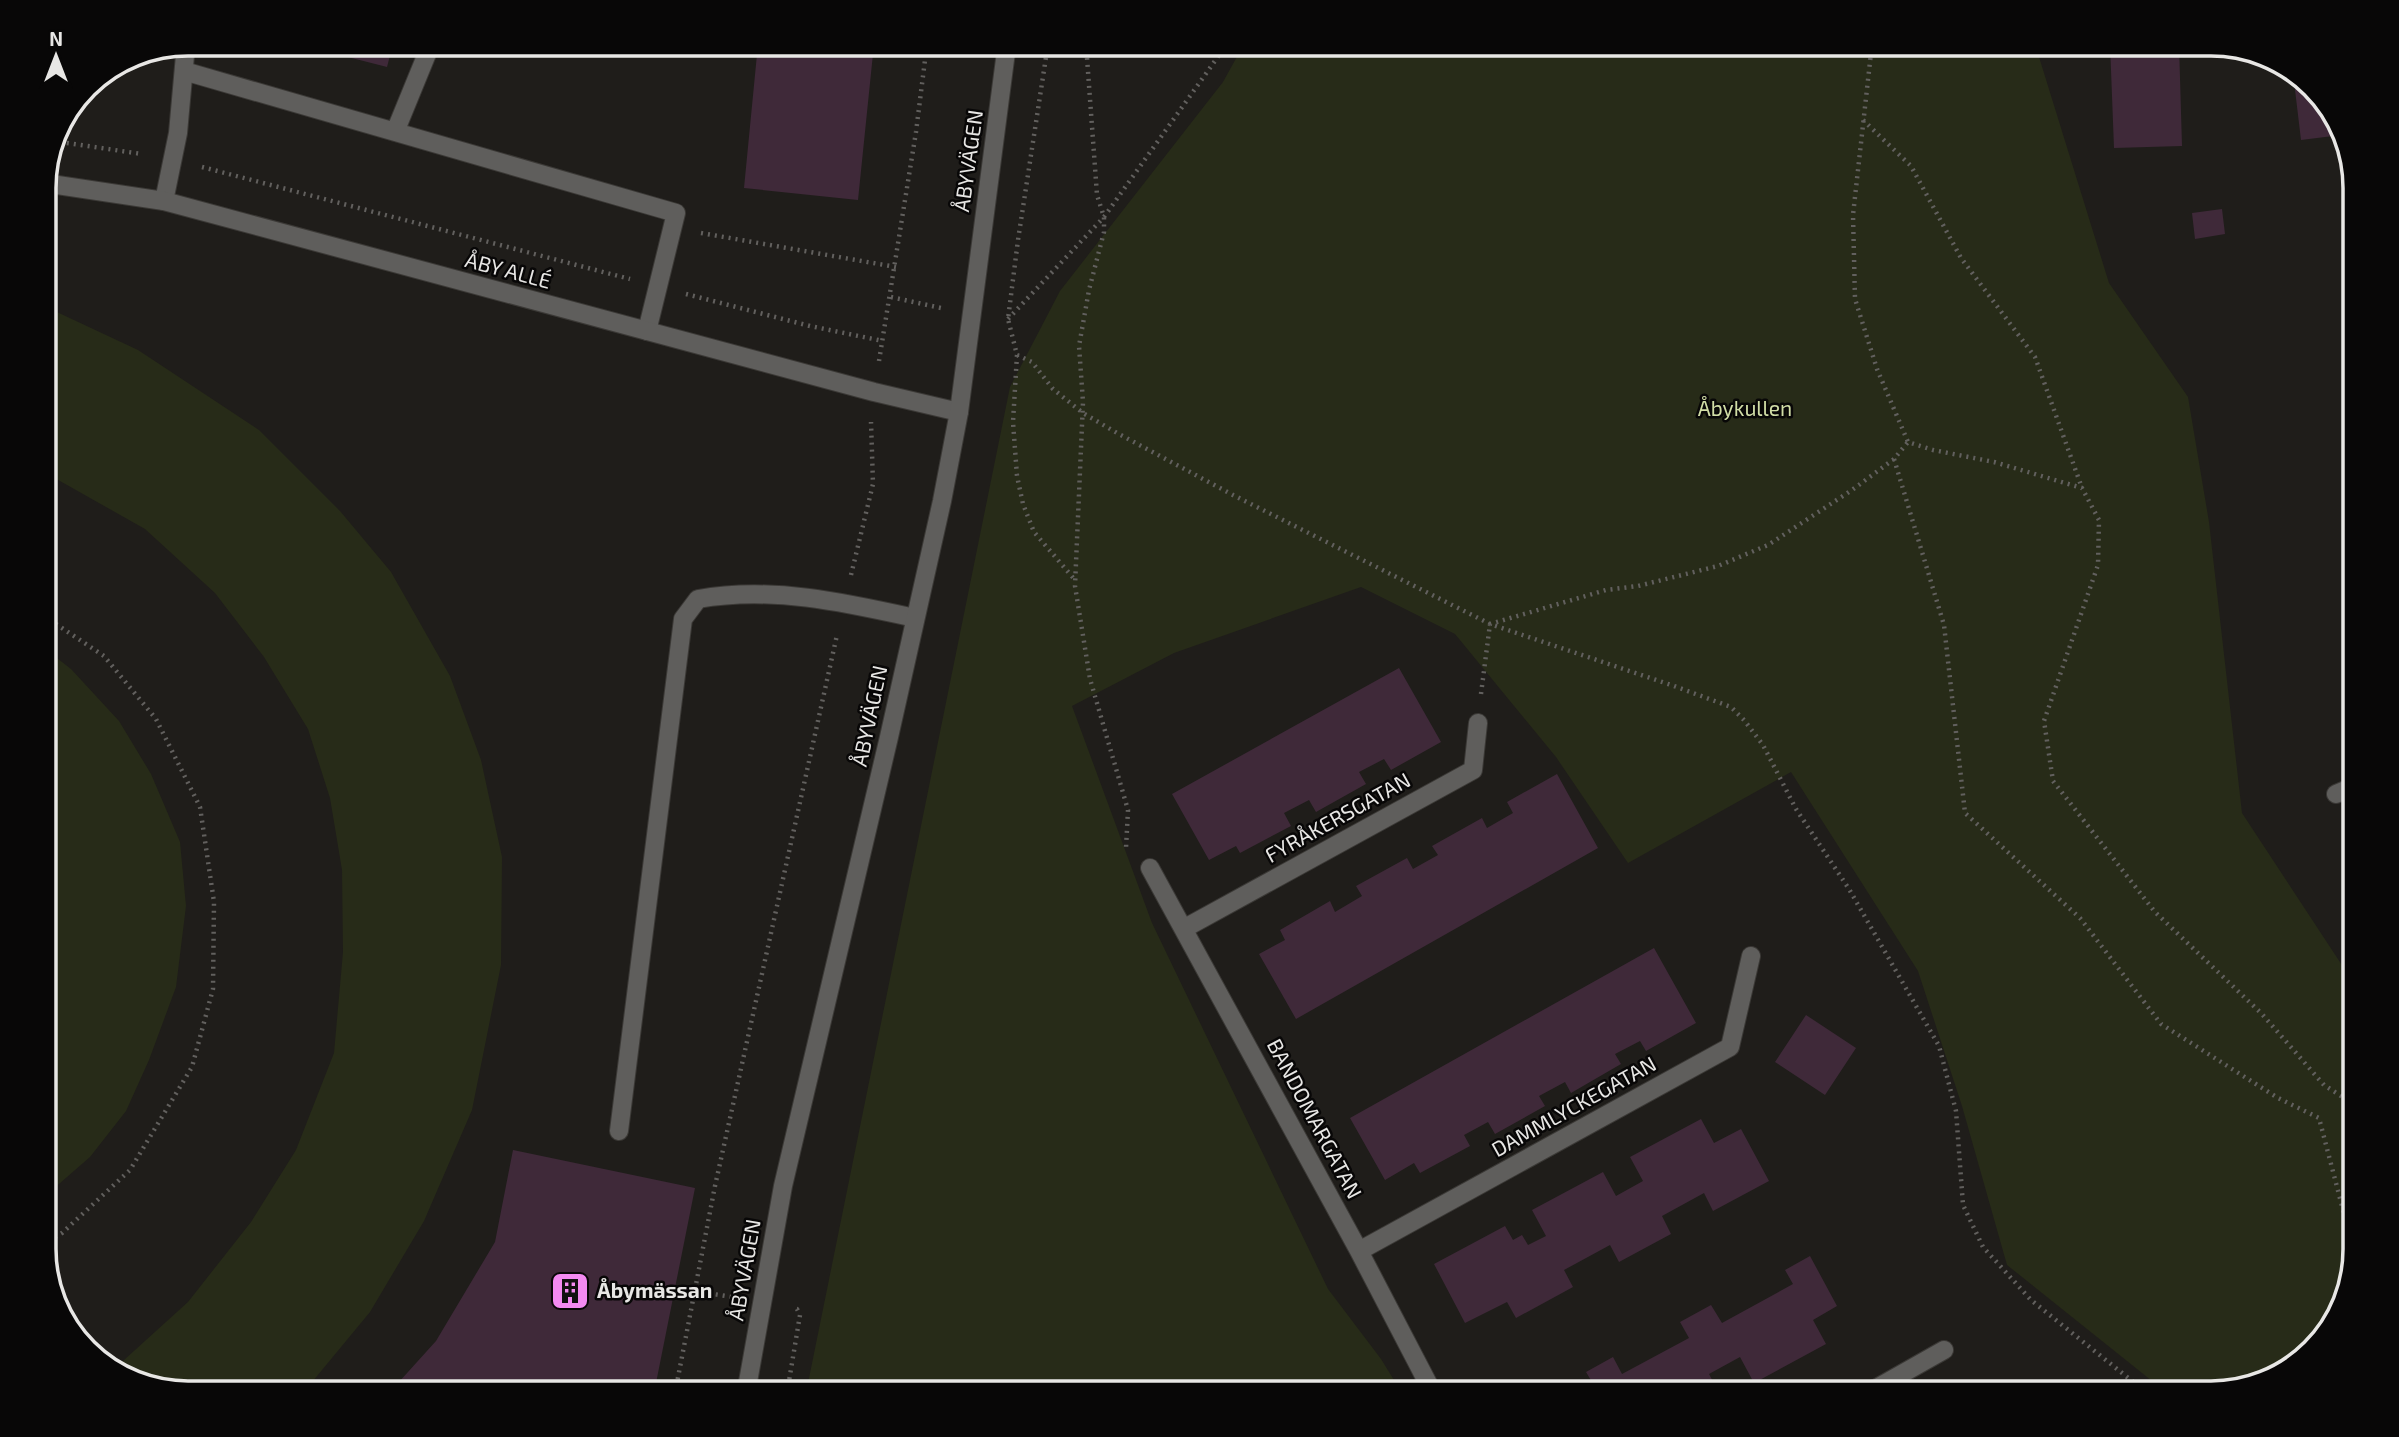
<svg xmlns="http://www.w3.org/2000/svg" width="2399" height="1437" font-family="'Exo 2',sans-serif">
  <rect width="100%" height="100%" fill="#1f1d1a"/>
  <!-- green -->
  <path fill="#272b18" d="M1244 44H2035L2109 283 2188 397 2209 522 2242 813 2355 985V1249L2336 1321 2283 1374 2211 1393H2167L2007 1265 1962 1106 1918 971 1791 772 1628 863 1556 757 1455 634 1361 587 1174 653 1072 706 1152 923 1328 1289 1381 1359 1402 1393H806L1010 387 1060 291 1223 82Z
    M44 306 138 350 259 430 340 511 391 572 450 676 481 760 502 857 501 965 472 1110 424 1221 370 1312 303 1393H189L116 1374 113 1370 188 1302 251 1222 296 1150 334 1053 343 952 342 870 330 798 308 729 264 657 215 593 145 529 44 472Z
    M44 648 71 669 119 721 151 774 180 842 186 906 176 987 149 1060 126 1111 90 1157 44 1197Z"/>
  <!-- building -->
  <path fill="#3f2939" d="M347 44H393L387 67 344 56Z
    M758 44H874L858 200 744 188Z
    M2110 44H2179L2182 146 2114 148Z
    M2293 73 2336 116 2341 135 2301 140Z
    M2222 209 2225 234 2195 239 2192 213Z
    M2355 248V273H2354L2349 250Z
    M1399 668 1441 742 1391 770 1384 759 1359 772 1366 784 1316 812 1309 800 1284 813 1291 826 1240 853 1236 846 1209 860 1172 794Z
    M2355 720V748H2354L2347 722Z
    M1557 774 1598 848 1296 1019 1259 954 1285 940 1280 930 1330 901 1335 912 1362 896 1356 886 1407 858 1413 869 1438 855 1432 846 1482 818 1487 828 1513 813 1507 802Z
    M1654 948 1696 1023 1646 1051 1640 1041 1615 1054 1621 1064 1571 1093 1565 1082 1539 1096 1545 1106 1495 1134 1488 1122 1464 1135 1470 1146 1420 1173 1414 1163 1385 1180 1350 1118Z
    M1806 1015 1856 1048 1825 1095 1775 1062Z
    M1701 1119 1714 1143 1741 1129 1769 1181 1713 1211 1704 1193 1662 1216 1671 1234 1619 1262 1610 1245 1564 1270 1573 1287 1516 1318 1507 1302 1465 1323 1434 1264 1505 1226 1513 1240 1522 1235 1528 1245 1546 1236 1532 1210 1603 1172 1616 1196 1643 1181 1630 1157Z
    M513 1150 695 1188 654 1393H389L436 1341 495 1242Z
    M1810 1256 1837 1306 1813 1320 1826 1344 1754 1383 1740 1357 1709 1374 1719 1393H1584L1595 1387 1586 1372 1613 1357 1622 1374 1689 1338 1680 1322 1711 1305 1722 1323 1793 1284 1785 1270Z"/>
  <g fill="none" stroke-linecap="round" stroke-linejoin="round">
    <defs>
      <path id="service" d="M184 71 676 213 647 331
        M395 132 431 44
        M164 201 178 133 186 44
        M2336 794 2355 786
        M619 1131 683 619 698 599C771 586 843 602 915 618"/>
      <path id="minor" d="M44 183 164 201 874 392 959 412
        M1150 868 1359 1251 1433 1393
        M1185 928 1473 770 1478 723
        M1359 1251 1730 1047 1751 956
        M1868 1393 1944 1350"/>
      <path id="tertiary" d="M746 1393 783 1186 889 737 942 501 959 412 1007 44"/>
    </defs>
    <!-- service casing -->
    <use href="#service" stroke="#3b3936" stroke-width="20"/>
    <!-- minor casing -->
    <use href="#minor" stroke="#3b3936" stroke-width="20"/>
    <!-- tertiary casing -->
    <use href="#tertiary" stroke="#3b3936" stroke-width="20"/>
    <!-- path -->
    <path stroke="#62605e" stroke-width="4.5" stroke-dasharray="2 5" stroke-linecap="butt" d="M1048 44 1018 240 1008 319 1017 355 1013 422 1017 476 1023 504 1034 532 1075 580
      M1086 44 1097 195 1104 217V232L1089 290 1079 346 1083 402 1075 586 1090 679 1128 810 1126 848
      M1872 44 1853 215 1855 299 1877 369 1908 442 1933 450 1994 462 2082 488 2099 520 2098 565 2044 721 2053 781 2155 912 2262 1014 2324 1085 2355 1105
      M1863 120 1911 166 1961 258 2035 357 2082 488
      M53 141 142 154
      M202 167 630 279
      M701 233 896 267
      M686 294 810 326 883 341
      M891 297 941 308
      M1008 319 1104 217 1227 44
      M1017 355 1032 362 1053 389 1083 413 1117 433 1233 495 1490 624 1674 686 1731 707 1744 720 1763 745 1796 809 1849 889 1939 1046 1956 1111 1963 1205 1983 1247 2031 1300 2147 1393
      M879 361 916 132 927 44
      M1894 459 1944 625 1965 813 2080 918 2161 1024 2278 1098 2319 1118 2354 1252
      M851 575 873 484 871 422
      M44 616 104 656 156 719 200 807 214 902 213 989 192 1067 130 1170 62 1233 44 1243
      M1481 694 1490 624 1606 590 1638 586 1718 566 1768 545 1852 490 1894 459 1908 442
      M695 1291 732 1297
      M675 1393 715 1186 837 635
      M787 1393 800 1315 797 1309 792 1308"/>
    <!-- service -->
    <use href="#service" stroke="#5f5e5c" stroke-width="18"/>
    <!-- minor -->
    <use href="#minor" stroke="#5f5e5c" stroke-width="18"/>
    <!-- tertiary -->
    <use href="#tertiary" stroke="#5f5e5c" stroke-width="18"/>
  </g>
  <!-- icons -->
  <defs>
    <symbol id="building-square" viewBox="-11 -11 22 22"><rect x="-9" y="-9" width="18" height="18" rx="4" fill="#f38af1" stroke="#080707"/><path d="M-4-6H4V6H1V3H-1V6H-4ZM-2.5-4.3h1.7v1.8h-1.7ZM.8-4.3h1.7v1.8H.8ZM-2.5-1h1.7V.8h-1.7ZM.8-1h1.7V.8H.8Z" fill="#111"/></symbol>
  </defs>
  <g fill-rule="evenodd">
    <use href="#building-square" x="548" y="1269" width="44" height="44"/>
  </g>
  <g text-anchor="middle" stroke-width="5" stroke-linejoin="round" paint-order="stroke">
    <!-- street labels -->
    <g font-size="21" fill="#e8e7e5" stroke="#080707">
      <text transform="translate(969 161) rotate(-82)" y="7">ÅBYVÄGEN</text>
      <text transform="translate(508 271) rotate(15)" y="7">ÅBY ALLÉ</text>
      <text transform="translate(870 716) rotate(-78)" y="7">ÅBYVÄGEN</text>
      <text transform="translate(1338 818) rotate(-29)" y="7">FYRÅKERSGATAN</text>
      <text transform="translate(1574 1107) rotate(-29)" y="7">DAMMLYCKEGATAN</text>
      <text transform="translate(1314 1119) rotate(62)" y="7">BANDOMARGATAN</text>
      <text transform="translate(745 1270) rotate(-80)" y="7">ÅBYVÄGEN</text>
    </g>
    <!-- park labels -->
    <g font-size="21" fill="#d1dda6" stroke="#080707">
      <text x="1745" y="416">Åbykullen</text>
    </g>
    <!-- poi labels -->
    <g font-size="21" font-weight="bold" fill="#e8e7e5" stroke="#080707" text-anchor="start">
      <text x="597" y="1298">Åbymässan</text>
    </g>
  </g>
  <!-- crop -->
  <path d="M0 0H2399V1437H0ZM188 56H2211A132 132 0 0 1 2343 188V1249A132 132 0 0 1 2211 1381H188A132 132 0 0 1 56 1249V188A132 132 0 0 1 188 56Z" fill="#080707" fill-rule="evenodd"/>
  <path fill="none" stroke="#e8e7e5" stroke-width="3.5" d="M188 56H2211A132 132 0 0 1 2343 188V1249A132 132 0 0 1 2211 1381H188A132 132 0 0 1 56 1249V188A132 132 0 0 1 188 56Z"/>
  <!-- north arrow -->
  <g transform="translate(56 56)" stroke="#080707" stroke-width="5" paint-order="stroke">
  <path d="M0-5L12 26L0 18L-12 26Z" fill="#e8e7e5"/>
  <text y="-10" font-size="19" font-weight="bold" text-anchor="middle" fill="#e8e7e5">N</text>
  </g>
</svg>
